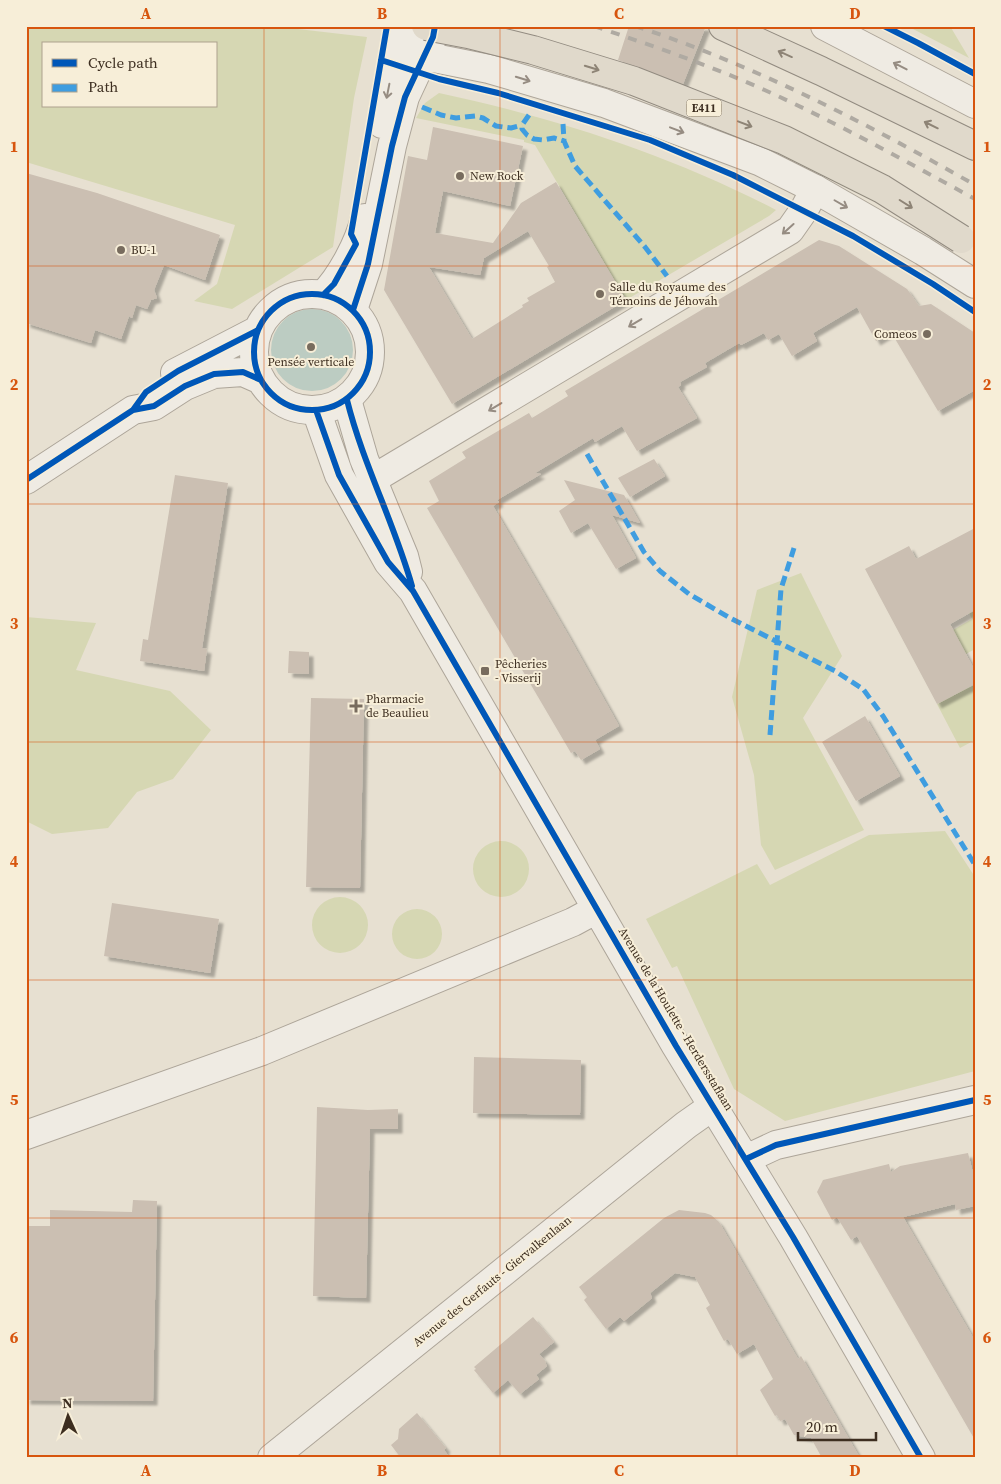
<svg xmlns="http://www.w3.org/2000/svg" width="1001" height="1484" font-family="'Source Serif 4',serif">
  <defs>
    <filter id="shadow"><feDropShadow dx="4.5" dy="4.5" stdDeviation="1" flood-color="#0004"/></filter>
  </defs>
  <rect width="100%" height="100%" fill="#e7e0d1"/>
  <!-- green -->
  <path fill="#d6d7b3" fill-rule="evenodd" d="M26 26H272L367 37 354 98 333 247 232 309 194 301 217 284 235 225 26 162ZM44 44H216V106H44Z
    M907 26H950L969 58 913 29Z
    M439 93C556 118 670 155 776 210L769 216 626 300 535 145 524 142V140L416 118 425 103Z
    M801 573 842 656 803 718 864 830 775 870 761 845 754 775 732 697 757 590Z
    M973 611 975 614V649L966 654 953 630 972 619 969 613Z
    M26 617 96 623 76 670 170 691 211 730 173 779 137 792 108 828 52 834 26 821Z
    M975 684V740L960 748 937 704Z
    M945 831 975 877V1071L785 1121 734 1089 677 966 672 968 646 919 757 864 770 885 869 835Z
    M473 869a28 28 0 1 1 56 0a28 28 0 1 1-56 0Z
    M312 925a28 28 0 1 1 56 0a28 28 0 1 1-56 0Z
    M392 934a25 25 0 1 1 50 0a25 25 0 1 1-50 0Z"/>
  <!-- water -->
  <path fill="#bcccc2" d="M271 350a41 41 0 1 1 82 0a41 41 0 1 1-82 0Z"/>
  <!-- building -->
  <path fill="#cbbfb2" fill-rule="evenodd" filter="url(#shadow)" d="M629 26H706L683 84 618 60Z
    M433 127 523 146 510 206 443 191 435 233 493 243 521 203 556 182 626 300 452 404 384 290 408 156 427 160ZM528 231 549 266 547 267 555 282 527 298 529 301 522 305 523 307 472 339 429 267 480 275 484 258Z
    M26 173 97 193 220 235 205 280 164 265 154 290 157 298 151 300 147 309 136 305 132 318 129 316 121 339 95 330 91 343 26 323Z
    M819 240 839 246 907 289 919 306 931 304 975 333V390L938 411 891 332 876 341 857 307 813 333 817 341 792 356 779 334 768 340 764 333 741 345 739 343 705 363 707 367 680 382 681 385 678 387 697 418 637 451 622 426 595 442 593 438 535 473 541 474 497 500 499 502 493 506 567 633 619 726 595 740 600 749 581 760 575 751 571 753 427 508 439 501 429 481 466 458 462 452 529 413 532 418 568 396 565 391Z
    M654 459 665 476 630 497 618 478Z
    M175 475 228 483 202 648 207 649 204 671 140 661 143 639 148 640Z
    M564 480 624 495 640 523 612 515 636 558 616 569 588 523 571 533 559 511 575 500Z
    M975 528V610L950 624 975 671V684L937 704 865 569 909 546 916 559Z
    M289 651 309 652V674L288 673Z
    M311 698 364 699 360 888 306 887Z
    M865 716 900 776 856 801 822 742Z
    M112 903 219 919 210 973 104 956Z
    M474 1057 581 1060 580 1115 473 1113Z
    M317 1107 368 1110 398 1109V1129H370L366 1298 313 1296Z
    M968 1153 975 1181V1206L956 1210 955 1204 903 1217 975 1341V1440L857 1236 851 1240 837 1217 832 1220 817 1192 823 1180 889 1164 891 1172 900 1166Z
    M133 1200 157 1201 153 1401 26 1400V1226H50V1210L132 1212Z
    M679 1210 705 1213 711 1215 719 1222 798 1359 801 1356 860 1458H822L811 1438 794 1435 785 1419 780 1421 777 1415 775 1416 760 1390 773 1379 754 1344 737 1354 728 1339 724 1341 706 1308 710 1305 695 1277 675 1273 650 1293 652 1298 624 1321 620 1317 606 1329 584 1300 587 1297 579 1287 664 1218Z
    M533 1317 554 1342 539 1354 546 1362 545 1363 547 1366 536 1375 539 1379 520 1394 508 1380 493 1393 474 1370 476 1369 474 1367Z
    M417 1413 446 1448 444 1450 450 1458H401L391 1445 398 1439 399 1429Z"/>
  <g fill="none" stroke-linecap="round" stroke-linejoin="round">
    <defs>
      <path id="minor" d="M347 400 364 459 404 556 408 572
        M316 410 339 475 388 562 413 591 676 1046 793 1237 921 1458
        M373 479 790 230 804 210 815 189
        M26 1135 262 1051 573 922 597 909
        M746 1159 776 1145 975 1100
        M272 1458 686 1125 713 1106"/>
      <path id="tertiary" d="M403 26 424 56 489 69 604 103 761 162 815 189 923 251 975 284
        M825 26 975 104
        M382 124 400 26
        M254 352a58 58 0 1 1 116 0a58 58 0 1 1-116 0Z
        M323 295C341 277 359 243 365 218
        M353 310 368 264 392 146 405 97 432 39
        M175 373 258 330
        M26 480 133 410 154 406 185 386 214 374 243 372 261 380"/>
      <path id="trunk" d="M723 26 821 71 975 146"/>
    </defs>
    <!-- minor casing -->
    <use href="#minor" stroke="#ada599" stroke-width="30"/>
    <!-- tertiary casing -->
    <use href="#tertiary" stroke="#ada599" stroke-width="30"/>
    <!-- trunk casing -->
    <use href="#trunk" stroke="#928b80" stroke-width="30"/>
    <!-- minor -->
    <use href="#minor" stroke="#efebe3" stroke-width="28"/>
    <!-- tertiary -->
    <use href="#tertiary" stroke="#efebe3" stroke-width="28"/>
    <!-- trunk -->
    <use href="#trunk" stroke="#e0d9cb" stroke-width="28"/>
    <!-- rail -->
    <path stroke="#afaaa2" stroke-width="4" stroke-dasharray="9 9" stroke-linecap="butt" d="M594 26C653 46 712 66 769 92 839 124 907 162 975 199
      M635 26C754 65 866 123 975 185"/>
    <defs>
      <path id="trunk-bridge" d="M426 26 468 34 533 50 634 81 784 140 882 189 961 239"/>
    </defs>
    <!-- trunk-bridge casing -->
    <use href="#trunk-bridge" stroke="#928b80" stroke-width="30" stroke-linecap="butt"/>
    <!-- trunk-bridge -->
    <use href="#trunk-bridge" stroke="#e0d9cb" stroke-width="28"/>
    <!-- quiet -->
    <path stroke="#3f9de0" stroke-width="5" stroke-dasharray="10 5" stroke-linecap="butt" d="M422 107 441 115 456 118 475 116 483 118 496 126 511 128 522 125
      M529 115 522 125V129L527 135 534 139 543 140 554 138 564 141
      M563 124 564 141 575 166 645 247 667 276
      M587 454 644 552 660 571 689 594 730 618 835 671 863 689 883 716 975 865
      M770 735 781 589 794 548"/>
    <defs>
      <path id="cycleway" d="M884 26 918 43 975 74
        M381 60 439 79 498 93 650 140 733 175 853 236 933 284 975 312
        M254 352a58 58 0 1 1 116 0a58 58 0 1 1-116 0Z
        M323 295 334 284 356 244 351 234 387 26
        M353 310 368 264 392 146 405 97 433 37 435 26
        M347 400C363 464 394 522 412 586
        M133 410 146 392 178 371 258 330
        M316 410 339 475 388 562 413 591 676 1046 793 1237 921 1458
        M26 480 133 410 154 406 185 386 214 374 243 372 261 380
        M746 1159 776 1145 975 1100"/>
    </defs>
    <!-- cycleway casing -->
    <use href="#cycleway" stroke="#f7eed8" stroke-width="9"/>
    <!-- cycleway -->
    <use href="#cycleway" stroke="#0057b8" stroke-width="6"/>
  </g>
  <!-- one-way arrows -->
  <defs><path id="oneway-shaft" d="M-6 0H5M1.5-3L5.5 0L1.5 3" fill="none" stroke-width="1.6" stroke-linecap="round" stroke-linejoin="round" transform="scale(1.25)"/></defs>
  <g stroke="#8e8476">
    <use href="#oneway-shaft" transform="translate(785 54) rotate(-156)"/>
    <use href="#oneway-shaft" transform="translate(592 68) rotate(17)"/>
    <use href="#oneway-shaft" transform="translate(745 124) rotate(21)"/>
    <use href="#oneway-shaft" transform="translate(931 125) rotate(-154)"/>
    <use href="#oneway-shaft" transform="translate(906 204) rotate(32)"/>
  </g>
  <g stroke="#968c82">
    <use href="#oneway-shaft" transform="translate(900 66) rotate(-153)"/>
    <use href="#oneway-shaft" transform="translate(523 79) rotate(17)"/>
    <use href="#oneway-shaft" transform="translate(388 91) rotate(101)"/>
    <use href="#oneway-shaft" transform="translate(677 130) rotate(21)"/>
    <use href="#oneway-shaft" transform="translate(841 204) rotate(30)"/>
    <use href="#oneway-shaft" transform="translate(788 229) rotate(138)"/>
    <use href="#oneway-shaft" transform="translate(635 323) rotate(149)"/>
    <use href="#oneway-shaft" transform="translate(495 407) rotate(149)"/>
  </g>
  <!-- grid -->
  <path fill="none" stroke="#d7550e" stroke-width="1" stroke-opacity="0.55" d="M264 26V1458M500 26V1458M737 26V1458M26 266H975M26 504H975M26 742H975M26 980H975M26 1218H975"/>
  <!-- markers -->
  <g fill="#786c5e" stroke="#f7eed8" stroke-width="2">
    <circle cx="460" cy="176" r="5"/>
    <circle cx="121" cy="250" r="5"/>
    <circle cx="600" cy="294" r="5"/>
    <circle cx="927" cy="334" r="5"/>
    <circle cx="311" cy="347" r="5"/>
    <rect x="480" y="666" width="10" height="10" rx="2.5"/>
    <path d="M353.5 698.5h5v5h5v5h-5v5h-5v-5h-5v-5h5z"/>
  </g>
  <g text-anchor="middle" stroke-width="4" stroke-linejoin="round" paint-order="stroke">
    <!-- shield labels -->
    <rect fill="#f7eed8" stroke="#756857" stroke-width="1" x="686.5" y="99.5" width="35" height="17" rx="4"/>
    <g font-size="11" font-weight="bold" fill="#3d2e20">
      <text x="704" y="112">E411</text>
    </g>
    <!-- poi labels -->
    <g font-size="12" fill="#3d2e20" stroke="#f7eed8" text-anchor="start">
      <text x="470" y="180">New Rock</text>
      <text x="131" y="254">BU-1</text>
      <text x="610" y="291">Salle du Royaume des<tspan x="610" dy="14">Témoins de Jéhovah</tspan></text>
      <text x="917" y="338" text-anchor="end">Comeos</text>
      <text x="311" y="366" text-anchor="middle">Pensée verticale</text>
      <text x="495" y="668">Pêcheries<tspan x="495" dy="14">- Visserij</tspan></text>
      <text x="366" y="703">Pharmacie<tspan x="366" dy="14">de Beaulieu</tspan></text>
    </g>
    <!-- street labels -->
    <g font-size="12" fill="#3d2e20" stroke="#f7eed8">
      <text transform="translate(676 1019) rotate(59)" y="4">Avenue de la Houlette - Herdersstaflaan</text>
      <text transform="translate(492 1281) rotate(-39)" y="4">Avenue des Gerfauts - Giervalkenlaan</text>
    </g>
  </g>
  <!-- border -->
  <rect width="1001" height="1484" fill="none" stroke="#f7eed8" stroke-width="55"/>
  <!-- legend -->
  <rect x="42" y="42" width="175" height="65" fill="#f7eed8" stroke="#ada18e"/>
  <rect x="52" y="59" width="25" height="8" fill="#0057b8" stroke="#ada18e"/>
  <text x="88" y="68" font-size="15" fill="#3d2e20">Cycle path</text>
  <rect x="52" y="84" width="25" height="8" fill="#3f9de0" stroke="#ada18e"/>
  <text x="88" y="92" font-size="15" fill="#3d2e20">Path</text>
  <!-- north arrow -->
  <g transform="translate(68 1416) rotate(357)" stroke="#f7eed8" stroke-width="4" paint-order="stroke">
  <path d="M0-4L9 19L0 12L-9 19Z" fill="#3d2e20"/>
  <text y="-8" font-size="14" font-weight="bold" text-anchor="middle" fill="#3d2e20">N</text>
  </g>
  <!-- scale -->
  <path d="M798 1432v8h78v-8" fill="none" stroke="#3d2e20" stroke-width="2.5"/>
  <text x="806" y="1432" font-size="15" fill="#3d2e20" stroke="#f7eed8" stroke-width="4" paint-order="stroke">20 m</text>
  <rect x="28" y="28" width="946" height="1428" fill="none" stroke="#d7550e" stroke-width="2"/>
  <g font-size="16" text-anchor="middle" font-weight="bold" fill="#d7550e">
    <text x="146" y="19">A</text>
    <text x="382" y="19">B</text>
    <text x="619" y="19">C</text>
    <text x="855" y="19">D</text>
    <text x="14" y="152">1</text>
    <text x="987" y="152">1</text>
    <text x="14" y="390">2</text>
    <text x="987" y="390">2</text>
    <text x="14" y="629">3</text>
    <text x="987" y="629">3</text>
    <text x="14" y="867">4</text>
    <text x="987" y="867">4</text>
    <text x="14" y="1105">5</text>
    <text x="987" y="1105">5</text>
    <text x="14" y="1343">6</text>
    <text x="987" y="1343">6</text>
    <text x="146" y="1476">A</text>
    <text x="382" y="1476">B</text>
    <text x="619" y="1476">C</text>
    <text x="855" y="1476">D</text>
  </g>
</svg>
